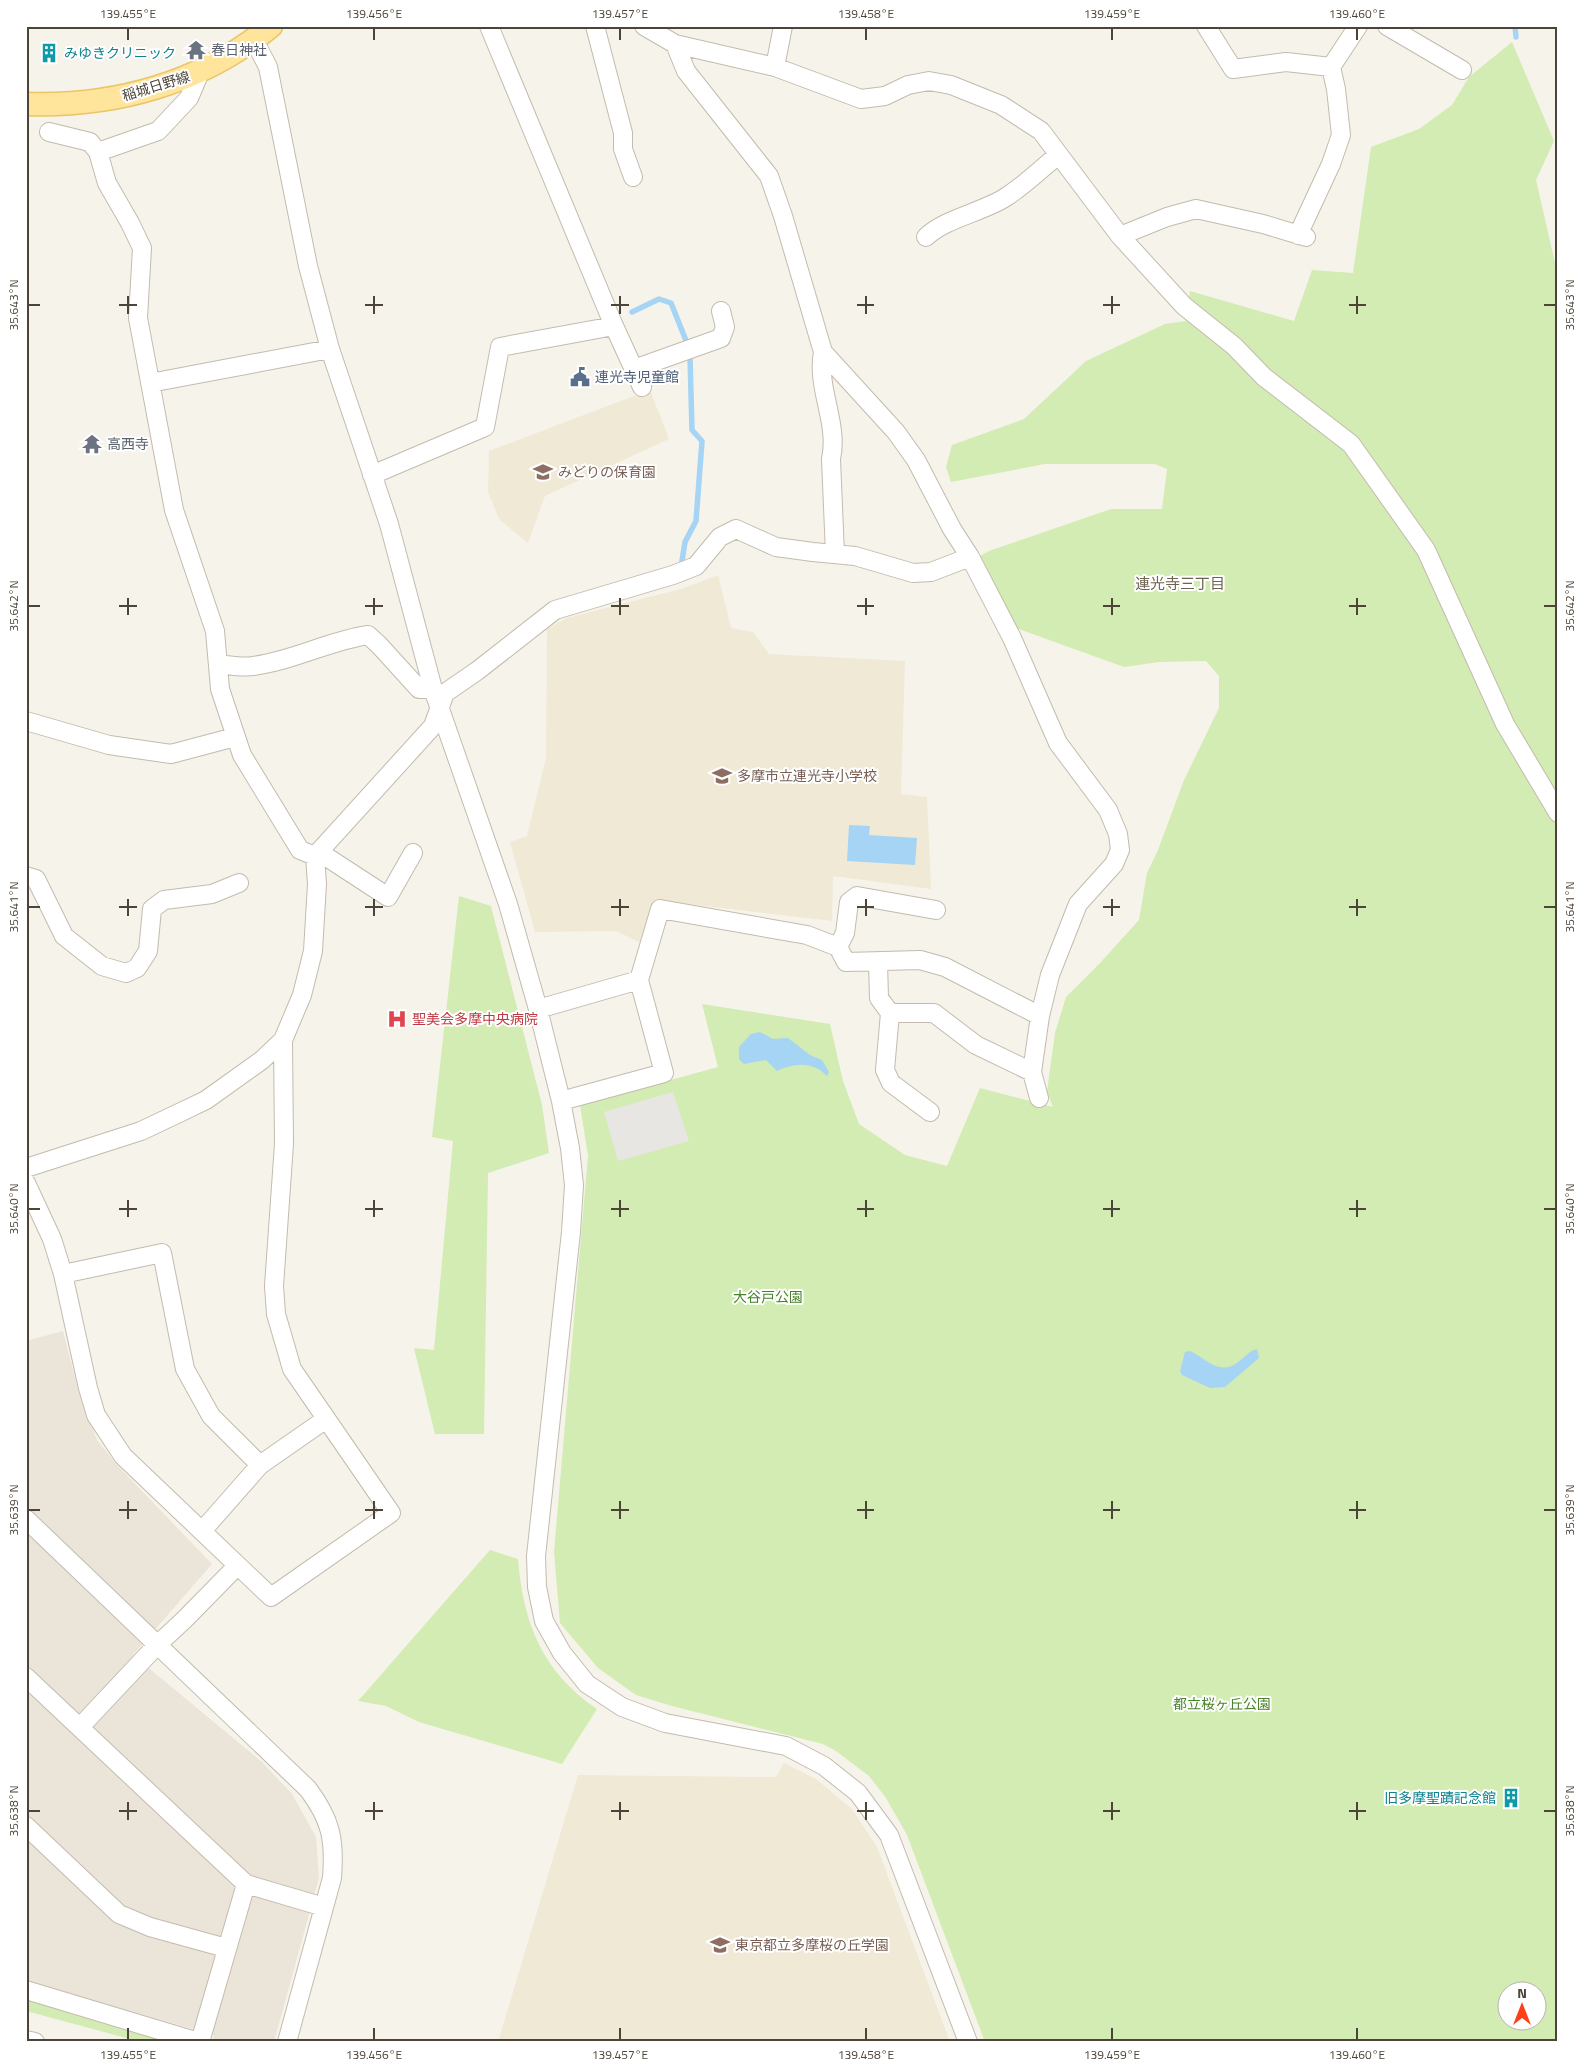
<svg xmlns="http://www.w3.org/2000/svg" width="1584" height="2068" font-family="'Titillium Web','Noto Sans JP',sans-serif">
  <rect width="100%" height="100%" fill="#f6f3eb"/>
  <!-- residential -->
  <path fill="#ebe5d9" d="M63 1331 79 1393 97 1440 116 1464 212 1564 133 1655 262 1762 292 1794 316 1837 319 1878 274 2042H212L214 2035 26 1981V1341Z"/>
  <!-- education -->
  <path fill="#f0e9d5" d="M650 390 669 439 545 496 528 543 499 519 488 492 489 451Z
    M718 575 731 628 753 632 769 654 905 661 901 794 927 797 931 889 833 876 832 921 654 900 641 943 616 931 535 932 510 842 527 836 546 758 547 629 567 618 681 589Z
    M784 1763 816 1779 852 1809 877 1847 950 2042H498L578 1775 776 1777Z"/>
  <!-- green -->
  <path fill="#d2ecb3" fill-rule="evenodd" d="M1512 42 1554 141 1536 180 1558 276V2042H985L907 1835 886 1798 869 1776 836 1751 823 1744 672 1706 636 1695 598 1668 560 1623 554 1552 588 1156 580 1105 718 1067 702 1004 830 1024 843 1081 859 1124 905 1155 947 1166 980 1088 1053 1107 1047 1091 1055 1033 1066 997 1100 963 1139 920 1147 873 1158 850 1184 780 1219 708V676L1206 661 1159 662 1124 667 1016 628 980 556 989 551 1111 509H1162L1167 469 1155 464H1045L951 482 946 467 952 445 1024 419 1086 361 1165 324 1186 321 1190 291 1294 321 1312 270 1353 273 1371 147 1419 129 1452 105 1469 77ZM1506 1990H1536V2020H1506Z
    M459 896 491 906 542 1105 549 1153 488 1173 484 1434H435L414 1348 434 1350 453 1141 432 1137Z
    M490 1550 518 1559C523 1622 542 1672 597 1709L562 1764 419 1722 386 1706 358 1701Z
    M26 1997 35 2001 167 2042H141L26 2011Z"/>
  <!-- parking -->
  <path fill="#e8e6e3" d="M673 1092 689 1141 618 1161 604 1112Z"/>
  <!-- water -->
  <path fill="#a6d4f5" d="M849 825 870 826 869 835 917 838 915 865 847 861Z
    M760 1032 773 1039 788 1038 810 1055 822 1060 829 1072 827 1076C812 1061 794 1063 777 1071L766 1060 744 1064 739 1059V1047L751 1034Z
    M1257 1349 1259 1358 1225 1387 1210 1388 1182 1375 1180 1371 1185 1352 1190 1351C1206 1358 1218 1376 1237 1363 1244 1358 1249 1351 1257 1349Z"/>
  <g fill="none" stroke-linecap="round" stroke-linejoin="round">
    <!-- stream -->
    <path stroke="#a6d4f5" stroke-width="5.5" d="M1515 26 1516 37
      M632 312 659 299 671 303 687 343 690 357 692 430 702 441 696 521 685 542 682 561"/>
    <defs>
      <path id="minor" d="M489 26 614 326 642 387
        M595 26 623 133V149L633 177
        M644 26 675 44 775 67 861 99 885 96 908 85 929 81 951 85 1001 105 1041 131 1120 236 1184 306 1234 346 1264 377 1351 444 1426 550 1505 724 1558 813
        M1206 26 1233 69 1286 62 1331 67 1336 89 1341 135 1331 164 1298 235
        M1387 26 1462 70
        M254 40 268 67 308 266 330 349 389 524 433 689 508 904 538 1009 561 1101 570 1148 574 1185 571 1232 536 1556 537 1587 544 1621 562 1653 587 1684 622 1707 665 1723 786 1746 824 1766 858 1793 889 1835 968 2042
        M675 44 686 71 769 176 783 216 823 352 896 432 916 460 952 529 970 557 1012 638 1058 743 1108 810 1118 834 1120 850 1114 864 1078 904 1050 975 1040 1016 1032 1072 1039 1098
        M775 67 783 26
        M1331 67 1358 26
        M49 132 90 142 98 152 107 183 130 223 142 248 138 318 174 510 215 631 220 689 242 755 300 850 315 856
        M98 152 158 131 189 98 200 72
        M1120 236 1167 217 1196 209 1263 224 1306 237
        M926 237C944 219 983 212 1006 197 1025 185 1041 169 1058 155
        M823 352C816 388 839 423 831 459L835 554
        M634 369 721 338 725 327 721 311
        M150 383 330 349
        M372 475 485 427 500 347 614 326
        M218 664C229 665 242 668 253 666 293 661 328 641 368 635L379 645 419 689H433
        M26 721 109 745 171 754 235 737
        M319 852 388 897 413 853
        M26 876 36 879 64 936 102 966 126 973 137 968 148 951 152 909 164 900 212 894 239 883
        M838 947 845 933 849 902 857 896 936 910
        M878 962 879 998 890 1013 885 1070 891 1083 930 1112
        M538 1009 639 980 660 909 807 935 838 947 846 962 920 960 945 967 1040 1016
        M890 1013H934L976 1045 1032 1072
        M561 1101 664 1073 639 980
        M26 1168 141 1131 179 1113 206 1100 262 1060 283 1040 302 995 313 951 317 884 315 856 433 726 445 693 477 671 555 610 673 575 696 566 720 537 736 529 776 547 813 552 855 556 913 573 931 572 970 557
        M26 1183 52 1239 63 1274 88 1388 96 1415 123 1456 271 1597 391 1513 292 1369 276 1314 274 1286 284 1144 283 1040
        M63 1274 162 1253 185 1369 211 1416 260 1465
        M26 1519 308 1789C331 1820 335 1839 332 1878L287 2042
        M202 1531 260 1465 326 1419
        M26 1677 246 1884 324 1907
        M80 1727 157 1645 184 1620 237 1566
        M26 1826 119 1914 150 1927 226 1948
        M26 1990 199 2042
        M26 2040 35 2042
        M200 2042 246 1884"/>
      <path id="major" d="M26 104C115 107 202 83 271 26"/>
    </defs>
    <!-- minor casing -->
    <use href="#minor" stroke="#c3bbad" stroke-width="20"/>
    <!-- major casing -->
    <use href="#major" stroke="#ebc465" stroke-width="25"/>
    <!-- minor -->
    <use href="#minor" stroke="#fff" stroke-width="18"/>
    <!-- major -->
    <use href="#major" stroke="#ffe49c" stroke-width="22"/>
  </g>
  <!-- ticks -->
  <path fill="none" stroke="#4c4438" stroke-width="2" d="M128 28V40M374 28V40M620 28V40M866 28V40M1112 28V40M1357 28V40M128 296V314M374 296V314M620 296V314M866 296V314M1112 296V314M1357 296V314M28 305H40M119 305H137M365 305H383M611 305H629M857 305H874M1103 305H1120M1349 305H1366M1544 305H1556M128 598V615M374 598V615M620 598V615M866 598V615M1112 598V615M1357 598V615M28 606H40M119 606H137M365 606H383M611 606H629M857 606H874M1103 606H1120M1349 606H1366M1544 606H1556M128 899V916M374 899V916M620 899V916M866 899V916M1112 899V916M1357 899V916M28 907H40M119 907H137M365 907H383M611 907H629M857 907H874M1103 907H1120M1349 907H1366M1544 907H1556M128 1200V1217M374 1200V1217M620 1200V1217M866 1200V1217M1112 1200V1217M1357 1200V1217M28 1209H40M119 1209H137M365 1209H383M611 1209H629M857 1209H874M1103 1209H1120M1349 1209H1366M1544 1209H1556M128 1501V1519M374 1501V1519M620 1501V1519M866 1501V1519M1112 1501V1519M1357 1501V1519M28 1510H40M119 1510H137M365 1510H383M611 1510H629M857 1510H874M1103 1510H1120M1349 1510H1366M1544 1510H1556M128 1802V1820M374 1802V1820M620 1802V1820M866 1802V1820M1112 1802V1820M1357 1802V1820M28 1811H40M119 1811H137M365 1811H383M611 1811H629M857 1811H874M1103 1811H1120M1349 1811H1366M1544 1811H1556M128 2028V2040M374 2028V2040M620 2028V2040M866 2028V2040M1112 2028V2040M1357 2028V2040"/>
  <!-- icons -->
  <defs>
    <symbol id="temple-bare" viewBox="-9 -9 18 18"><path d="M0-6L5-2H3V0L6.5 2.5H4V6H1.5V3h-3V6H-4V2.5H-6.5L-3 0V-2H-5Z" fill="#6b7280" stroke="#fff" stroke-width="2.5" paint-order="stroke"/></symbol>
    <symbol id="building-bare" viewBox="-9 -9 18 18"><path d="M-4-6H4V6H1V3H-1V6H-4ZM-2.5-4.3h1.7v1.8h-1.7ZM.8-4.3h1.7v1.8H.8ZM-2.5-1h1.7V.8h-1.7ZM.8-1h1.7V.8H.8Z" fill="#0f9aa8" stroke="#fff" stroke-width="2.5" paint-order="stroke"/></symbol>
    <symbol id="civic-bare" viewBox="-9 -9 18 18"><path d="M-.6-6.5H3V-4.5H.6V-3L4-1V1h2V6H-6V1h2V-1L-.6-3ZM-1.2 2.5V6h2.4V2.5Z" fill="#5c6f8a" stroke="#fff" stroke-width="2.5" paint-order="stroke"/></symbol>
    <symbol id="school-bare" viewBox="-9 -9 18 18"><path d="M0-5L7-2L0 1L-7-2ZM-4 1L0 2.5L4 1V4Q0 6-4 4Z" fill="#8d6e63" stroke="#fff" stroke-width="2.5" paint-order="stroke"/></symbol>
    <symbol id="hospital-bare" viewBox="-9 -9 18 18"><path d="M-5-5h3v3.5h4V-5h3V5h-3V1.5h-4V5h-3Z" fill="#e0444e" stroke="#fff" stroke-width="2.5" paint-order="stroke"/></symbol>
  </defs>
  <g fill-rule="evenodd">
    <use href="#temple-bare" x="182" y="36" width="28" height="28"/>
    <use href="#building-bare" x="35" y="39" width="28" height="28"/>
    <use href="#civic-bare" x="566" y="363" width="28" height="28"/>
    <use href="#temple-bare" x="78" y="430" width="28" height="28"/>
    <use href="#school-bare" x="529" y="458" width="28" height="28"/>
    <use href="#school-bare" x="708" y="762" width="28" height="28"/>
    <use href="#hospital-bare" x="383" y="1005" width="28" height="28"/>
    <use href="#building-bare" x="1497" y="1784" width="28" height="28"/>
    <use href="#school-bare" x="706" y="1931" width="28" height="28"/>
  </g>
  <g text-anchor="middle" stroke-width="4" stroke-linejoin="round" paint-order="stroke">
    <!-- worship labels -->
    <g font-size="14" fill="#5b616d" stroke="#fff" text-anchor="start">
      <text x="211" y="55">春日神社</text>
      <text x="107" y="449">高西寺</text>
    </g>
    <!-- culture labels -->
    <g font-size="14" fill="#0d838f" stroke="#fff" text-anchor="start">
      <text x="64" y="58">みゆきクリニック</text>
      <text x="1496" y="1803" text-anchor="end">旧多摩聖蹟記念館</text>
    </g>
    <!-- street labels -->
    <g font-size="14" fill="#4c4438" stroke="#fff">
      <text transform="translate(156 86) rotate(-17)" y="5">稲城日野線</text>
    </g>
    <!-- service labels -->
    <g font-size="14" fill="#4e5e75" stroke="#fff" text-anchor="start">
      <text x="595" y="382">連光寺児童館</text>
    </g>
    <!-- education labels -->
    <g font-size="14" fill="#785e54" stroke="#fff" text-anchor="start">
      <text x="558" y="477">みどりの保育園</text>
      <text x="737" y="781">多摩市立連光寺小学校</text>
      <text x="735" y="1950">東京都立多摩桜の丘学園</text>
    </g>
    <!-- health labels -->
    <g font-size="14" fill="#be3a42" stroke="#fff" text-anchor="start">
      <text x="412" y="1024">聖美会多摩中央病院</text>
    </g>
    <!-- park labels -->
    <g font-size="14" fill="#488227" stroke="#fff">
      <text x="768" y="1302">大谷戸公園</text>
      <text x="1222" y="1709">都立桜ヶ丘公園</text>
    </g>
    <!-- neighbourhood labels -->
    <g font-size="15" fill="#6f624f" stroke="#fff">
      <text x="1180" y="589">連光寺三丁目</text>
    </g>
  </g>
  <!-- border -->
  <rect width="1584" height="2068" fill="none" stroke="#ffffff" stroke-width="55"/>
  <!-- north arrow -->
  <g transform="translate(1522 2006)"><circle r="24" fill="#ffffff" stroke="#b7b4af"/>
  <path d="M0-4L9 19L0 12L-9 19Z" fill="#ff3f1a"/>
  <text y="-8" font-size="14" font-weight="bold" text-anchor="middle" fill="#4c4438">N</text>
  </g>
  <rect x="28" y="28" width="1528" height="2012" fill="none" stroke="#4c4438" stroke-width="2"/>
  <g font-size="12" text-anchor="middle" fill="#4c4438">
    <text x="128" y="18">139.455°E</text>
    <text x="374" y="18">139.456°E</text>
    <text x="620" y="18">139.457°E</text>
    <text x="866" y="18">139.458°E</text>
    <text x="1112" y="18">139.459°E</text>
    <text x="1357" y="18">139.460°E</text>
    <text transform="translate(14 305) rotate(-90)" y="4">35.643°N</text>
    <text transform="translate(1570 305) rotate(-90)" y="4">35.643°N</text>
    <text transform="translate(14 606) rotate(-90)" y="4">35.642°N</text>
    <text transform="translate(1570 606) rotate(-90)" y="4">35.642°N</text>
    <text transform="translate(14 907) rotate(-90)" y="4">35.641°N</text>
    <text transform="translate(1570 907) rotate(-90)" y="4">35.641°N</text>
    <text transform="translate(14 1209) rotate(-90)" y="4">35.640°N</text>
    <text transform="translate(1570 1209) rotate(-90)" y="4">35.640°N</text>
    <text transform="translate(14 1510) rotate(-90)" y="4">35.639°N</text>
    <text transform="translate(1570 1510) rotate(-90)" y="4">35.639°N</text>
    <text transform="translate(14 1811) rotate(-90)" y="4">35.638°N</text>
    <text transform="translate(1570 1811) rotate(-90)" y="4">35.638°N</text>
    <text x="128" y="2059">139.455°E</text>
    <text x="374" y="2059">139.456°E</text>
    <text x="620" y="2059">139.457°E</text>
    <text x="866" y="2059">139.458°E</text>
    <text x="1112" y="2059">139.459°E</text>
    <text x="1357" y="2059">139.460°E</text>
  </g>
</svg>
